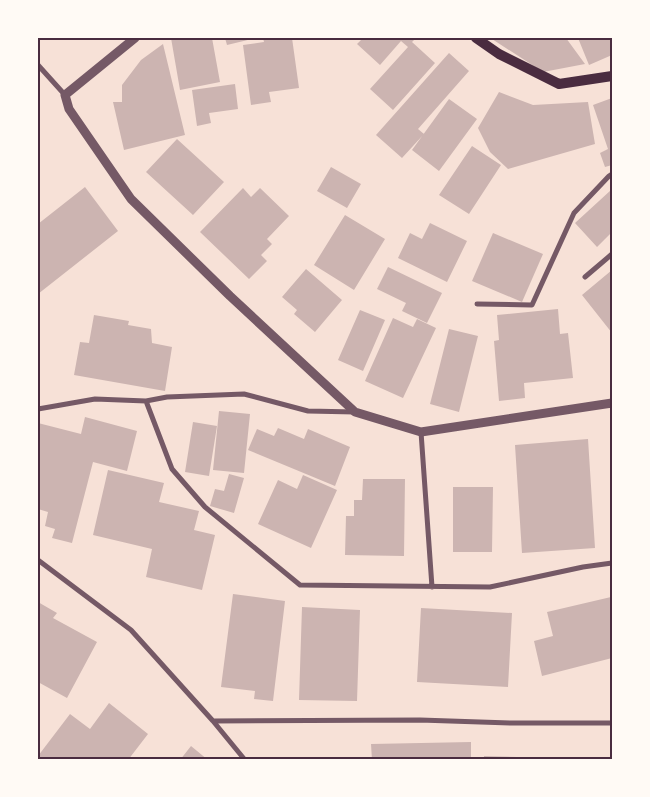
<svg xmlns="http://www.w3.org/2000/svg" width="650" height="797" font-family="'DM Sans',sans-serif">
  <rect width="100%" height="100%" fill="#f7e1d7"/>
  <!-- building -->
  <path fill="#ccb4b1" d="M171 38H212L220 82 180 90Z
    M225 38H256L227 45Z
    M263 38H292L299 88 269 92 271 102 251 105 243 45 264 42Z
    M363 38H416L412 42 435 63 393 110 370 89 408 47 401 41 380 65 357 44Z
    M494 38H566L585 64 543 72 492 39Z
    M578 38H612V55L589 65Z
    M163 44 185 135 124 150 113 102H122V85L141 60Z
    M449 53 469 71 418 129 424 134 402 158 376 135Z
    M235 84 238 109 209 113 211 123 197 126 192 90Z
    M499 92 533 105 588 102 595 144 508 169 490 152 478 128Z
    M612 98V165L605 167 600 153 608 149 593 105Z
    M449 99 477 119 439 171 412 150Z
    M177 139 224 182 193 215 146 172Z
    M472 146 501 165 469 214 439 195Z
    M331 167 361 184 347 208 317 191Z
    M85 187 118 231 38 294V224Z
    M243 188 251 197 260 188 289 216 267 239 272 244 261 255 267 261 249 279 200 232Z
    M611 190 612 191V232L597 247 575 223Z
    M345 215 385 239 354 290 314 265Z
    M430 223 467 241 447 282 398 258 410 233 422 239Z
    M493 233 543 254 522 302 472 281Z
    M388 267 442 293 427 323 402 311 406 303 377 289Z
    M306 269 342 300 315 332 294 314 297 310 282 297Z
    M612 270V333L582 295Z
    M558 309 560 334 568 333 573 378 524 383 525 398 499 401 494 341 499 340 497 315Z
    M360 310 385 320 363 371 338 360Z
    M94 315 129 321 128 325 151 329 152 343 172 347 165 391 74 375 80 342 89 343Z
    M393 318 413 327 417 319 436 328 403 398 365 381Z
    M449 329 478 336 459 412 430 404Z
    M219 411 250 414 244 473 213 470Z
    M85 417 137 431 127 471 93 462 72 543 52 538 55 529 45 526 48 512 38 509V423L81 434Z
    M193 422 217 426 209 476 185 472Z
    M278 428 304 439 308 429 350 447 335 486 248 450 257 429 274 436Z
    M588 439 595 548 522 553 515 445Z
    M108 470 164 483 159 502 199 511 194 530 215 535 202 590 146 577 152 549 93 535Z
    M229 474 244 478 234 513 210 506 215 489 224 491Z
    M303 475 337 490 311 548 258 524 278 480 297 489Z
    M363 479H405L404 556 345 555 346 516H354V500H362Z
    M453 487H493L492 552H453Z
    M233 594 285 601 273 701 254 699 255 691 221 687Z
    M611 597 612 603V658L542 676 534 641 553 636 547 612Z
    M38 602 57 613 53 618 97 642 67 698 38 682Z
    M302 607 360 610 357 701 299 700Z
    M421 608 512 613 508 687 417 682Z
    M109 703 148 734 128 760H38V756L70 714 90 729Z
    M471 742V760H372L371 744Z
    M191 746 208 760H180Z
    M484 756 551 758V760H484Z"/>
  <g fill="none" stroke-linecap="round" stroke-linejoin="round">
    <!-- minor -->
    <path stroke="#755966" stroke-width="5" d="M38 65 65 95
      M585 277 612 254
      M477 304 532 305 574 213 609 176 612 174
      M146 401 172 469 205 507 300 585 490 587 583 567 612 563
      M38 409 95 399 146 401 167 397 244 394 308 411 355 412
      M421 432 432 587
      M38 560 131 630 213 721 245 760
      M213 721 420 720 511 723H612"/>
    <!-- tertiary -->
    <path stroke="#755966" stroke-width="9" d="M135 38 65 95 69 109 131 199 230 296 355 412 421 432 612 403"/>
    <!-- secondary -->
    <path stroke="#4a2c40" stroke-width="10" d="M476 38 499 54 559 84 612 76"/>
  </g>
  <!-- border -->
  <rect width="650" height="797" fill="none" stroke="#fffaf5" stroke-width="78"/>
  <rect x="39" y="39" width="572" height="719" fill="none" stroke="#4a2c40" stroke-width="2"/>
</svg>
